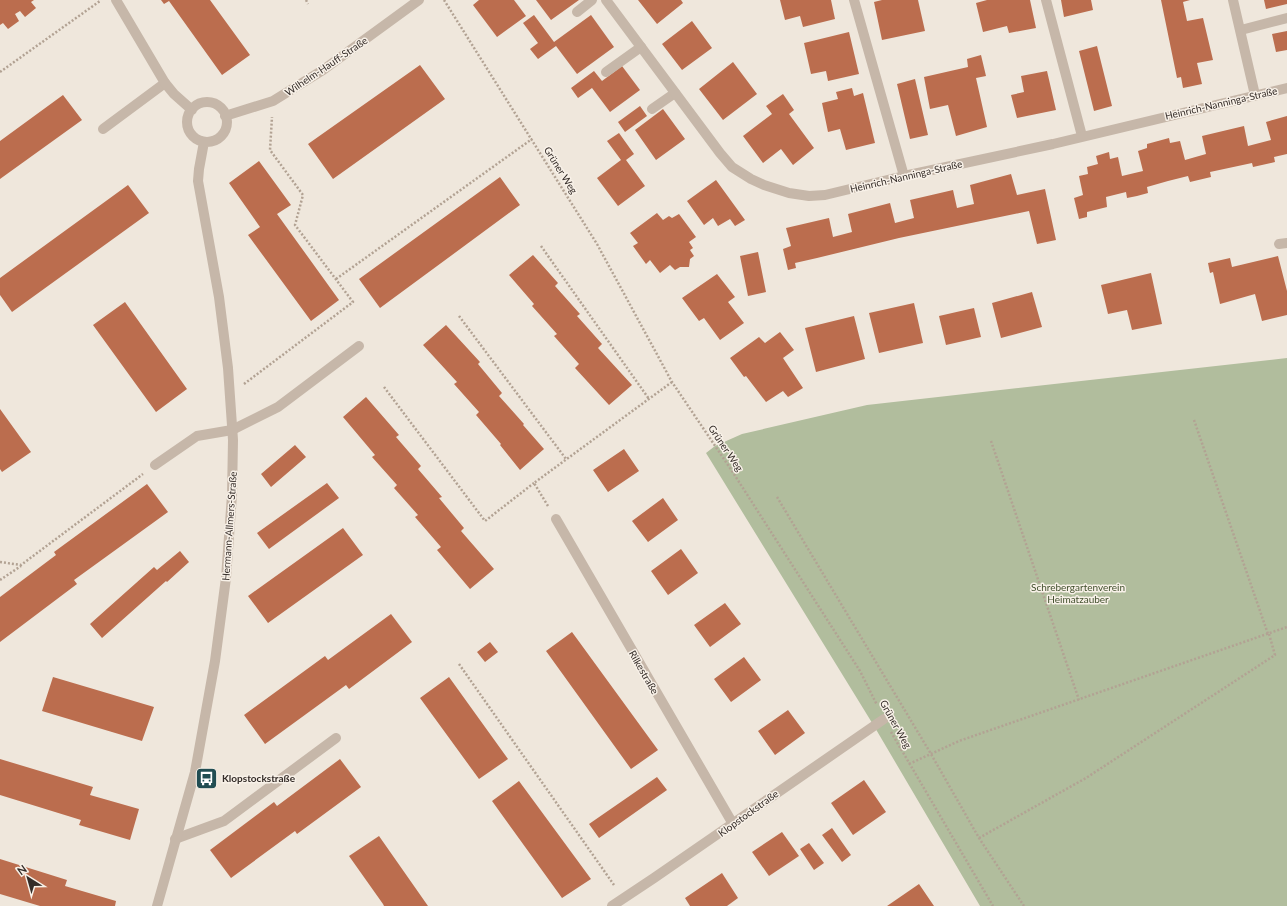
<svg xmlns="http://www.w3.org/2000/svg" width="1287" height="906" font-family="Lato,sans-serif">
  <rect width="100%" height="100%" fill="#efe7dc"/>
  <!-- green -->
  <path fill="#b1bd9d" d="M1287 358V906H980L874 726 706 453 715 446 742 434 867 405Z"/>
  <!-- building -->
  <path fill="#bb6d4e" d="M0 0H34L31 2 36 8 25 17 20 11 15 14 19 21 8 29 3 23 0 25Z
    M161 0H210L250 55 222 75 169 1 164 4Z
    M479 0H514L526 16 497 37 473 5Z
    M536 0H579L551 20Z
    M638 0H681L683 3 657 24Z
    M780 0H831L835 19 803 27 800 16 785 20Z
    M882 0H918L925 31 882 40 874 2Z
    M987 0H1030L1036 28 1009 33 1007 26 983 32 976 3Z
    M1061 0H1091L1093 10 1064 17Z
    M1161 0H1190L1183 2 1187 21 1203 18 1213 60 1197 63 1202 84 1183 88 1181 77 1177 78Z
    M1264 0H1287V4L1266 9Z
    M534 15 554 42 591 15 614 47 577 74 556 46 538 59 530 49 538 43 523 23Z
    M692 21 712 48 682 70 662 44Z
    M1287 31V50L1276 52 1272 34Z
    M849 32 859 74 828 81 826 71 811 74 804 43Z
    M1097 46 1112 106 1094 111 1079 51Z
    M981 55 986 76 976 78 987 127 956 136 948 105 930 109 924 77 968 67 967 59Z
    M733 62 757 94 723 120 699 89Z
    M420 65 445 99 333 179 308 144Z
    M622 66 640 90 610 112 592 88 578 98 571 88 594 71 602 81Z
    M1047 71 1056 110 1017 118 1011 95 1024 92 1021 76Z
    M915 79 928 135 910 139 897 84Z
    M852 88 854 96 863 93 875 143 846 150 840 129 828 132 822 103 838 99 836 92Z
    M783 94 794 110 789 114 814 148 793 165 781 149 763 163 743 136 772 114 766 106Z
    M63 95 82 120 0 179V141Z
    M640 106 647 116 625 132 618 122Z
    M663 109 685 139 656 160 635 130Z
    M1287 116V154L1274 157 1275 162 1253 167 1252 163 1210 172 1211 177 1190 182 1188 176 1168 181 1147 187 1148 193 1137 196 1127 198 1126 192 1106 197 1107 207 1087 212V217L1079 219 1074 198 1083 195 1079 176 1088 174 1087 167 1098 164 1096 156 1109 152 1110 159 1118 157 1122 176 1143 171 1138 151 1147 148V144L1169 138 1170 143 1180 141 1185 160 1206 154 1202 136 1244 126 1248 146 1271 140 1266 122Z
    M619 133 634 154 626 160 645 186 618 206 597 178 621 160 607 141Z
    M259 161 291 205 277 214 339 300 311 321 248 235 260 227 229 183Z
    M1011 174 1017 195 1045 189 1056 240 1037 244 1029 211 899 238 817 258 795 263 796 268 788 270 783 249 791 246 786 228 829 218 833 237 852 232 848 214 890 203 895 223 914 218 910 200 953 190 957 208 965 206 974 204 970 185Z
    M500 177 520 205 380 308 359 279Z
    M716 180 745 220 735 226 730 219 718 226 713 218 704 225 687 201Z
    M128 185 149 213 12 312 0 295V278Z
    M657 213 663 220 669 216 672 218 679 214 696 237 689 242 693 248 690 250 694 256 690 259 689 267H680L675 270 670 265 660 273 650 260 646 264 633 246 638 243 630 233Z
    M758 252 766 292 748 296 740 256Z
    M533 255 558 283 555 286 580 314 577 316 602 344 598 348 632 385 609 405 575 368 579 364 554 336 557 334 532 306 534 304 509 275Z
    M1278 256 1287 291V315L1262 321 1255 294 1220 304 1213 272 1210 273 1208 263 1230 258 1232 267Z
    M1151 273 1162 324 1132 330 1127 310 1108 314 1101 285Z
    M717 274 735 297 728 302 744 323 720 340 704 318 699 321 682 298Z
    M1032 292 1042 327 1001 338 992 303Z
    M125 302 187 389 156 412 93 325Z
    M914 303 923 343 879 353 869 313Z
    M974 308 981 337 946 345 939 316Z
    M854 316 865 359 816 372 805 328Z
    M446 325 480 362 478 364 502 393 499 396 524 424 523 425 544 449 520 470 500 445 501 444 476 415 479 412 454 384 457 382 423 345Z
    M780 332 794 350 783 358 803 388 788 397 783 391 766 402 746 376 744 377 730 358 759 337 765 343Z
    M366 397 399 435 396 437 421 466 418 469 442 497 439 498 464 528 461 531 494 569 470 589 437 550 441 547 415 517 418 515 394 488 397 485 372 457 375 455 343 417Z
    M0 409 31 452 2 472 0 469Z
    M295 445 306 457 271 487 261 474Z
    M624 449 639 471 608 492 593 470Z
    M327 483 339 498 269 549 257 533Z
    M147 484 168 512 74 580 77 584 0 642V597L56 555 54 552Z
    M663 498 678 520 648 542 632 521Z
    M343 528 363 555 268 623 248 596Z
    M681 549 698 573 668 595 651 571Z
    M180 551 189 562 167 582 166 581 102 638 90 624 154 567 157 570Z
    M725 603 741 624 710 647 694 625Z
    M391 614 412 642 349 689 346 685 265 744 244 715 325 656 328 660Z
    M572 632 658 750 631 769 546 651Z
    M490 642 498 652 485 662 477 652Z
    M744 657 761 680 731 702 714 679Z
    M53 677 154 707 142 741 42 711Z
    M449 677 508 759 479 779 420 698Z
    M788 710 805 733 775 755 758 731Z
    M0 759 93 787 90 795 139 809 130 840 79 825 81 820 0 795Z
    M340 759 361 787 297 834 295 831 231 878 210 850 274 802 277 806Z
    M657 777 667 790 599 838 589 824Z
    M864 780 886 812 853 835 831 803Z
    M519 781 591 879 562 898 492 801Z
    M832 828 851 855 842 862 822 835Z
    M782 832 799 856 769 876 752 852Z
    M379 836 428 906H384L383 904 349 856Z
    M809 843 824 863 814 870 800 849Z
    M0 859 67 880 65 886 116 901 115 906H40L0 894Z
    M722 873 738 898 727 906H690L685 898Z
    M919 884 934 906H887Z"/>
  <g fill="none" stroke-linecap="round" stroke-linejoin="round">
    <!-- path -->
    <path stroke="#b2a293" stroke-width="2.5" stroke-dasharray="2 2" stroke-linecap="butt" d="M306 0 308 4
      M444 0 597 244 672 382 732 471 860 671 877 705
      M0 72 100 1
      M541 246 649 399
      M336 279 532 139
      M459 316 566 459
      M244 384 353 302 295 225 303 195 270 150 272 117
      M384 387 485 521 534 483
      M1194 420 1268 634
      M991 441 1079 700
      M777 497 931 754 979 838 1024 906
      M548 506 534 483 672 382
      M0 562 21 565 143 474
      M0 580 21 566
      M459 664 614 885
      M891 732 993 906
      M909 764 959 741 1287 627
      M979 838 1086 778 1275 655 1269 634"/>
    <!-- service -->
    <path stroke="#c6b7a9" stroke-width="10" d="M854 0 904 176
      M1046 0 1082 136
      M577 12 592 0
      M1241 30 1287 18
      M606 72 641 47
      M652 109 675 93
      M103 129 165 83
      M1279 244 1287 243
      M155 465 197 436 232 430 278 407 359 346
      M175 839 224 821 336 738"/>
    <!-- minor -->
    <path stroke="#c6b7a9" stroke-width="10" d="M116 0 165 83 174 94 192 110
      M606 0 720 153 732 167 751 179 764 185 789 193 809 196 825 195 904 176 1053 144 1287 88
      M1233 0 1255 95
      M187 122a20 20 0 1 1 40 0a20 20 0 1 1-40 0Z
      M225 116 273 101 323 70 419 0
      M556 519 733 824
      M157 906 195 772 215 661 226 578 232 495 233 440 228 368 219 297 198 181 199 169 204 142
      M612 906 654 878 884 719"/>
  </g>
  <!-- icons -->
  <defs>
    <symbol id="bus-square" viewBox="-11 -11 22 22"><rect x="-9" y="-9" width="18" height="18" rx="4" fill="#214d52" stroke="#f8f1e8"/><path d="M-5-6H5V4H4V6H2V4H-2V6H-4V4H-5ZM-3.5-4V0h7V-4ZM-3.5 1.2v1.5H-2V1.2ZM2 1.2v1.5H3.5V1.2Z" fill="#fff"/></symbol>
  </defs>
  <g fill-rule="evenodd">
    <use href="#bus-square" x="194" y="766" width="25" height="25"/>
  </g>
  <g text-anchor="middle" stroke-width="3" stroke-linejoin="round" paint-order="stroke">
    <!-- street labels -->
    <g font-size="10" fill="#342c28" stroke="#f8f1e8">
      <text transform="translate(326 66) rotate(-34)" y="4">Wilhelm-Hauff-Straße</text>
      <text transform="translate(1221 103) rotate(-13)" y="4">Heinrich-Nanninga-Straße</text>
      <text transform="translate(561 170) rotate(58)" y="4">Grüner Weg</text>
      <text transform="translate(906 176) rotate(-13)" y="4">Heinrich-Nanninga-Straße</text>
      <text transform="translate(726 448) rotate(56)" y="4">Grüner Weg</text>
      <text transform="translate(229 526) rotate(-86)" y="4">Hermann-Allmers-Straße</text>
      <text transform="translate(644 672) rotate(60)" y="4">Rilkestraße</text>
      <text transform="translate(896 724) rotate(61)" y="4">Grüner Weg</text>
      <text transform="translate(748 813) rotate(-36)" y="4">Klopstockstraße</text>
    </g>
    <!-- park labels -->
    <g font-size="10" fill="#42502e" stroke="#f8f1e8">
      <text x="1078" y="591">Schrebergartenverein<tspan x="1078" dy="12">Heimatzauber</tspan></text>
    </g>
    <!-- poi labels -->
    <g font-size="10" font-weight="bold" fill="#342c28" stroke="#f8f1e8" text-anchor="start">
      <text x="222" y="782">Klopstockstraße</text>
    </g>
  </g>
  <!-- north arrow -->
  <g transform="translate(28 878) rotate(323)" stroke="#f8f1e8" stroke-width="3" paint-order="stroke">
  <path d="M0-3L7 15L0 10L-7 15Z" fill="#342c28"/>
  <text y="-6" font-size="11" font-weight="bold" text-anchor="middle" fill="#342c28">N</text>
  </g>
</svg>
